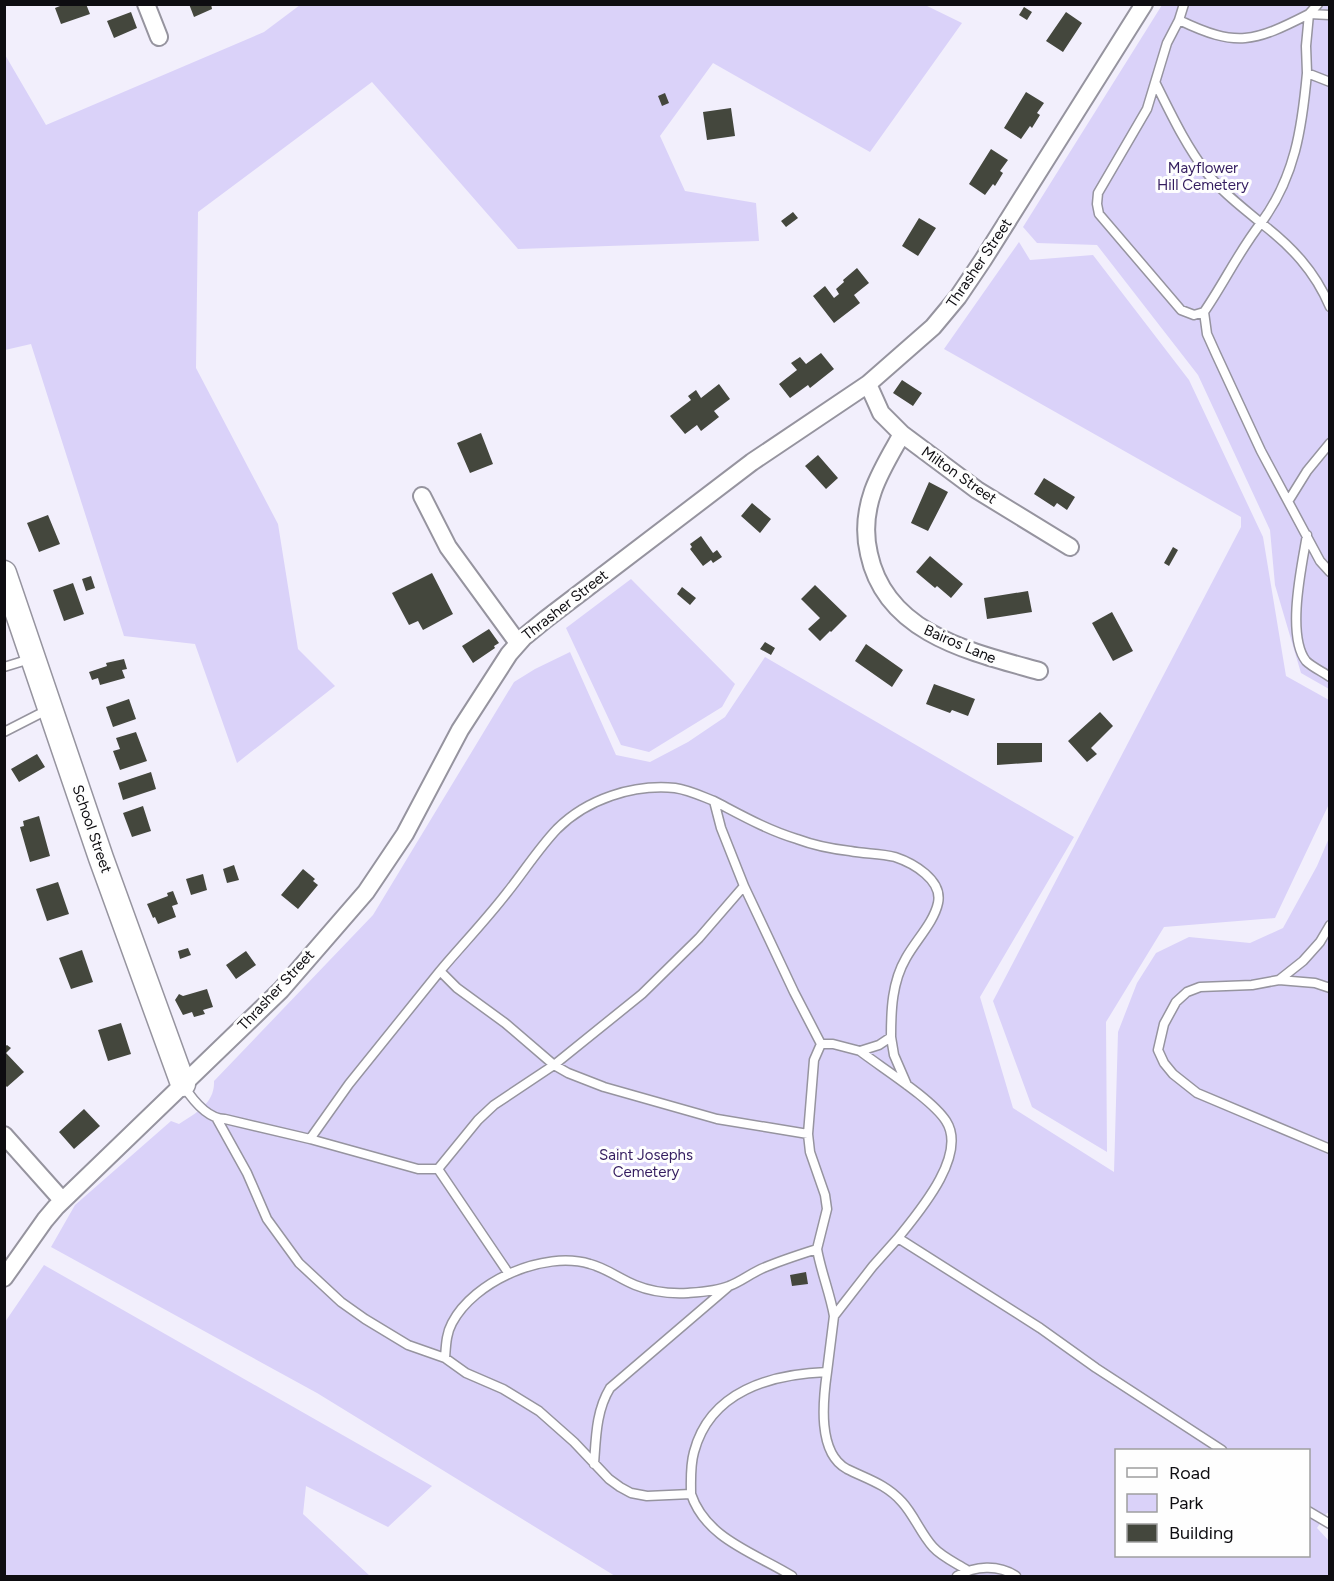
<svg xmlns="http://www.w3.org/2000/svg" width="1334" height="1581" font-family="Figtree,sans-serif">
  <rect width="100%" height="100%" fill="#f2effc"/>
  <!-- green -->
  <path fill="#dad2f9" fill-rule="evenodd" d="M923 4 962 23 870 152 713 63 660 136 685 191 756 203 759 241 518 249 372 82 198 212 196 368 278 524 298 649 335 686 237 763 195 644 124 636 31 344 5 350 4 53 46 125 264 32 300 5Z
    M1162 5H1329V689L1301 673 1275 585 1270 530 1198 375 1097 245 1037 243 1023 227Z
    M1019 242 1030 260 1093 255 1189 380 1263 537 1286 676 1329 700V804L1275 918 1164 927 1106 1022 1107 1152 1032 1107 993 1001 1241 527V517L944 349Z
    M631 579 735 684 722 707 649 752 621 745 566 628Z
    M570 652 616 755 650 762 688 742 725 717 765 657 1074 837 980 997 1013 1108 1114 1172 1118 1032 1137 983 1156 953 1189 937 1250 943 1283 928 1317 866 1329 838 1330 1513H1327L1317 1528 1329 1541V1576H615L317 1393 51 1247 75 1205 171 1121 179 1124C196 1113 215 1103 214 1081L373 915 514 682 535 669ZM1116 1450H1308V1556H1116Z
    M44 1265 432 1486 388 1527 306 1486 303 1514 370 1576H5V1322Z"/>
  <!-- building -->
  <path fill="#44473d" d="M65 4H86L90 14 61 24 55 8Z
    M189 4H211L212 9 194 17Z
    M1024 7 1032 12 1027 20 1019 15Z
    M131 12 137 28 114 38 107 21Z
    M1066 12 1082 23 1063 52 1046 41Z
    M1026 92 1044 103 1037 113 1040 115 1032 128 1030 126 1021 139 1004 128Z
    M665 93 669 103 662 106 658 96Z
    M731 108 735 136 707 140 703 112Z
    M991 149 1008 160 1000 171 1003 173 995 186 993 184 985 195 969 184Z
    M793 212 798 218 786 227 781 221Z
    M919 218 936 228 918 256 902 246Z
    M857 268 869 283 854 295 860 303 834 323 813 296 825 286 834 298 839 294 836 289 844 282 843 280Z
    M821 353 834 369 810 388 808 385 790 398 779 384 797 370 791 363 800 357 806 364Z
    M902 380 922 393 913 406 893 393Z
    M719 384 730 399 714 411 719 417 701 431 697 425 685 434 670 416 691 400 688 396 696 390 701 398Z
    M481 433 493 464 470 473 457 443Z
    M818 455 838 478 826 489 805 466Z
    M1044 478 1075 497 1067 510 1057 503 1054 507 1034 494Z
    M929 482 948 492 928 531 911 523Z
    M752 503 771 519 760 533 741 516Z
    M48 515 60 544 39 552 27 523Z
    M701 536 713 553 717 550 722 557 713 563 711 560 703 566 690 549 692 547 690 544Z
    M1173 547 1178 550 1169 566 1164 563Z
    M930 556 963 584 951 598 937 586 935 588 916 572Z
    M432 573 453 614 423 630 418 621 409 625 392 593Z
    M91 576 95 588 86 591 82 579Z
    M73 583 84 614 64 621 53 590Z
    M815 585 847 616 831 632 830 631 820 641 808 629 820 618 801 599Z
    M682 587 696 598 690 605 677 594Z
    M1028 591 1032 612 987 619 984 598Z
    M1112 612 1133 651 1113 661 1092 623Z
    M489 629 499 643 494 646 495 648 473 663 462 646Z
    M765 642 775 648 771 655 760 649Z
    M866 644 903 670 892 687 855 661Z
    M124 659 127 669 122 670 125 678 100 685 98 678 92 680 89 672 107 666 106 663Z
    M934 684 975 699 968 716 952 710 950 713 926 704Z
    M129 699 136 719 113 727 106 707Z
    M1100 712 1113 726 1091 748 1097 754 1087 762 1068 741Z
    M136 732 147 761 120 770 113 751 120 749 116 738Z
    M997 743H1042V762L997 765Z
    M37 754 45 767 19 782 11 769Z
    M151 772 156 789 123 800 118 783Z
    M143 806 151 831 132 837 123 813Z
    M39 816 50 856 30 862 20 827 24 826 23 821Z
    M234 865 239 880 227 883 223 869Z
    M303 869 315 879 313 881 318 885 298 909 281 895Z
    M203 874 207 890 191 895 186 879Z
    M58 882 69 914 47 921 36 889Z
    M173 891 178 904 172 906 176 917 158 924 155 917 153 918 147 904 168 896 167 893Z
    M188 948 191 955 180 959 178 951Z
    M82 950 93 982 71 989 59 958Z
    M246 951 256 965 236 979 226 965Z
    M207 989 213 1007 203 1010 205 1014 194 1017 192 1012 183 1015 175 1000 179 994 183 996Z
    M121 1023 131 1054 108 1061 98 1030Z
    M7 1045 11 1048 6 1053 24 1072 7 1087 4 1084V1047Z
    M84 1109 100 1126 74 1149 59 1132Z
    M806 1272 808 1284 792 1286 790 1275Z"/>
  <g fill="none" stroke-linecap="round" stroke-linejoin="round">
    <defs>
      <path id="lane" d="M1318 4 1309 14 1330 15
        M1179 20 1184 4
        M1330 82 1307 73 1306 46 1309 14C1254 42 1237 48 1179 20L1167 43 1147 109 1098 193 1097 204 1099 214 1181 310 1194 315 1204 312 1207 334 1216 354 1261 451 1320 561 1330 572
        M1156 84C1171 114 1186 146 1207 173 1222 192 1242 207 1261 223 1295 177 1302 128 1307 73
        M1204 312C1224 283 1239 251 1261 223 1291 246 1315 271 1330 307
        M1289 500 1307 471 1330 443
        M1307 535C1302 565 1286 635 1306 661 1312 667 1323 672 1330 677
        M4 667 30 659
        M4 732 49 709
        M714 801C701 796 689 790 675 788 633 784 587 799 557 829 538 849 523 873 506 894 485 921 462 945 440 971L457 988 505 1023 554 1065 568 1073 604 1087 717 1119 808 1134
        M744 886 794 992 821 1044
        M1330 925 1320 942 1303 961 1279 980 1252 985 1200 987 1187 992 1176 1002 1164 1024 1158 1050 1164 1063 1173 1074 1197 1093 1330 1149
        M1279 980 1315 983 1330 988
        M891 1037 894 1055 907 1085
        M183 1085C192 1099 207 1119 225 1119L310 1139 418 1169H438L509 1274
        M217 1119 247 1173 267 1219 299 1263 341 1302 365 1319 408 1345 445 1358
        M310 1139 349 1084 440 971
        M438 1169 478 1120 494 1105 554 1065 642 994 699 938 744 886 721 828 714 801C741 815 767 830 797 839 813 845 832 849 850 851 865 854 880 853 895 857 913 863 943 880 938 903 934 922 916 940 906 958 892 982 891 1010 891 1037L879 1045 860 1051C882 1068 932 1099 946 1121 968 1155 919 1212 898 1238
        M817 1249 827 1209 825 1195 810 1152 808 1134 814 1060 821 1044H833L860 1051
        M834 1316C830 1293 821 1272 817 1249 798 1255 779 1261 761 1269 750 1274 740 1282 729 1286 717 1291 701 1292 688 1293 670 1294 652 1292 635 1285 620 1279 606 1268 590 1264 544 1250 474 1281 452 1323 446 1334 446 1346 445 1358L466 1373 503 1389 539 1411 574 1442 609 1479 620 1487 631 1493 647 1496 691 1494C691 1480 690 1466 694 1452 710 1391 771 1374 827 1372L834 1316 873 1266 898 1238 1040 1328 1096 1368 1222 1450
        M827 1372C823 1400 817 1453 847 1469 867 1479 886 1484 902 1502 914 1515 921 1534 933 1547 942 1557 956 1563 967 1570
        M594 1464C596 1437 596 1411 610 1388L728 1287
        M691 1494C706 1539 755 1553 792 1576
        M1308 1511 1330 1524
        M957 1576C975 1566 998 1564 1016 1576"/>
      <path id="street" d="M146 4 159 37
        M868 384 881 413 902 434 977 490 1070 547
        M902 434C892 452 880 471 873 491 866 511 864 533 869 554 886 634 971 652 1039 671
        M422 496 448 547 518 643
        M4 1135 62 1200
        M4 1278 45 1220 56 1207 281 990 366 892 405 834 460 730 509 654 524 637 546 619 752 462 868 384 933 327 958 297 983 260 1144 4"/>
      <path id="secondary" d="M4 573 101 858 183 1084"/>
    </defs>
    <!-- lane casing -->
    <use href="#lane" stroke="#96949f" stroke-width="11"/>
    <!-- street casing -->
    <use href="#street" stroke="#96949f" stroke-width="20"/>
    <!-- secondary casing -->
    <use href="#secondary" stroke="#96949f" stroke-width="27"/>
    <!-- lane -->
    <use href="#lane" stroke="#fff" stroke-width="8"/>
    <!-- street -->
    <use href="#street" stroke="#fff" stroke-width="16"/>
    <!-- secondary -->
    <use href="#secondary" stroke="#fff" stroke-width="24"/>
  </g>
  <g text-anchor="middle" stroke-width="6" stroke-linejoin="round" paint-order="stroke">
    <!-- park labels -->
    <g font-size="15" fill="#341d5f" stroke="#fefefe">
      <text x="1203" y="173">Mayflower<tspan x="1203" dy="17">Hill Cemetery</tspan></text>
      <text x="646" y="1160">Saint Josephs<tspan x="646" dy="17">Cemetery</tspan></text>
    </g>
    <!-- street labels -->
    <g font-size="15" fill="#0e0d11" stroke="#fefefe">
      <text transform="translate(979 263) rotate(-56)" y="5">Thrasher Street</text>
      <text transform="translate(959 475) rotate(35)" y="5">Milton Street</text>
      <text transform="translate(565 605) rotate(-38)" y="5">Thrasher Street</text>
      <text transform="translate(960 644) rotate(23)" y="5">Bairos Lane</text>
      <text transform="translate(92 829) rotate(71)" y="5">School Street</text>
      <text transform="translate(276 990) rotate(-47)" y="5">Thrasher Street</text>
    </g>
  </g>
  <!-- border -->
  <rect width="1334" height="1581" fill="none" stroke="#0e0d11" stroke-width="12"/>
  <!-- legend -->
  <rect x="1115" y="1449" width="195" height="108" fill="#fefefe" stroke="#9e9e9f" stroke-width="1.5"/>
  <rect x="1127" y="1468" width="30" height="9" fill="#ffffff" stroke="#9e9e9f" stroke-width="1.5"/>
  <text x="1169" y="1479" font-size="18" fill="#0e0d11">Road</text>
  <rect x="1127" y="1494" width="30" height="18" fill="#dad2f9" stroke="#9e9e9f" stroke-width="1.5"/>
  <text x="1169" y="1509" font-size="18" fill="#0e0d11">Park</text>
  <rect x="1127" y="1524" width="30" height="18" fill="#44473d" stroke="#9e9e9f" stroke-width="1.5"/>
  <text x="1169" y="1539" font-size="18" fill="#0e0d11">Building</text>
</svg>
